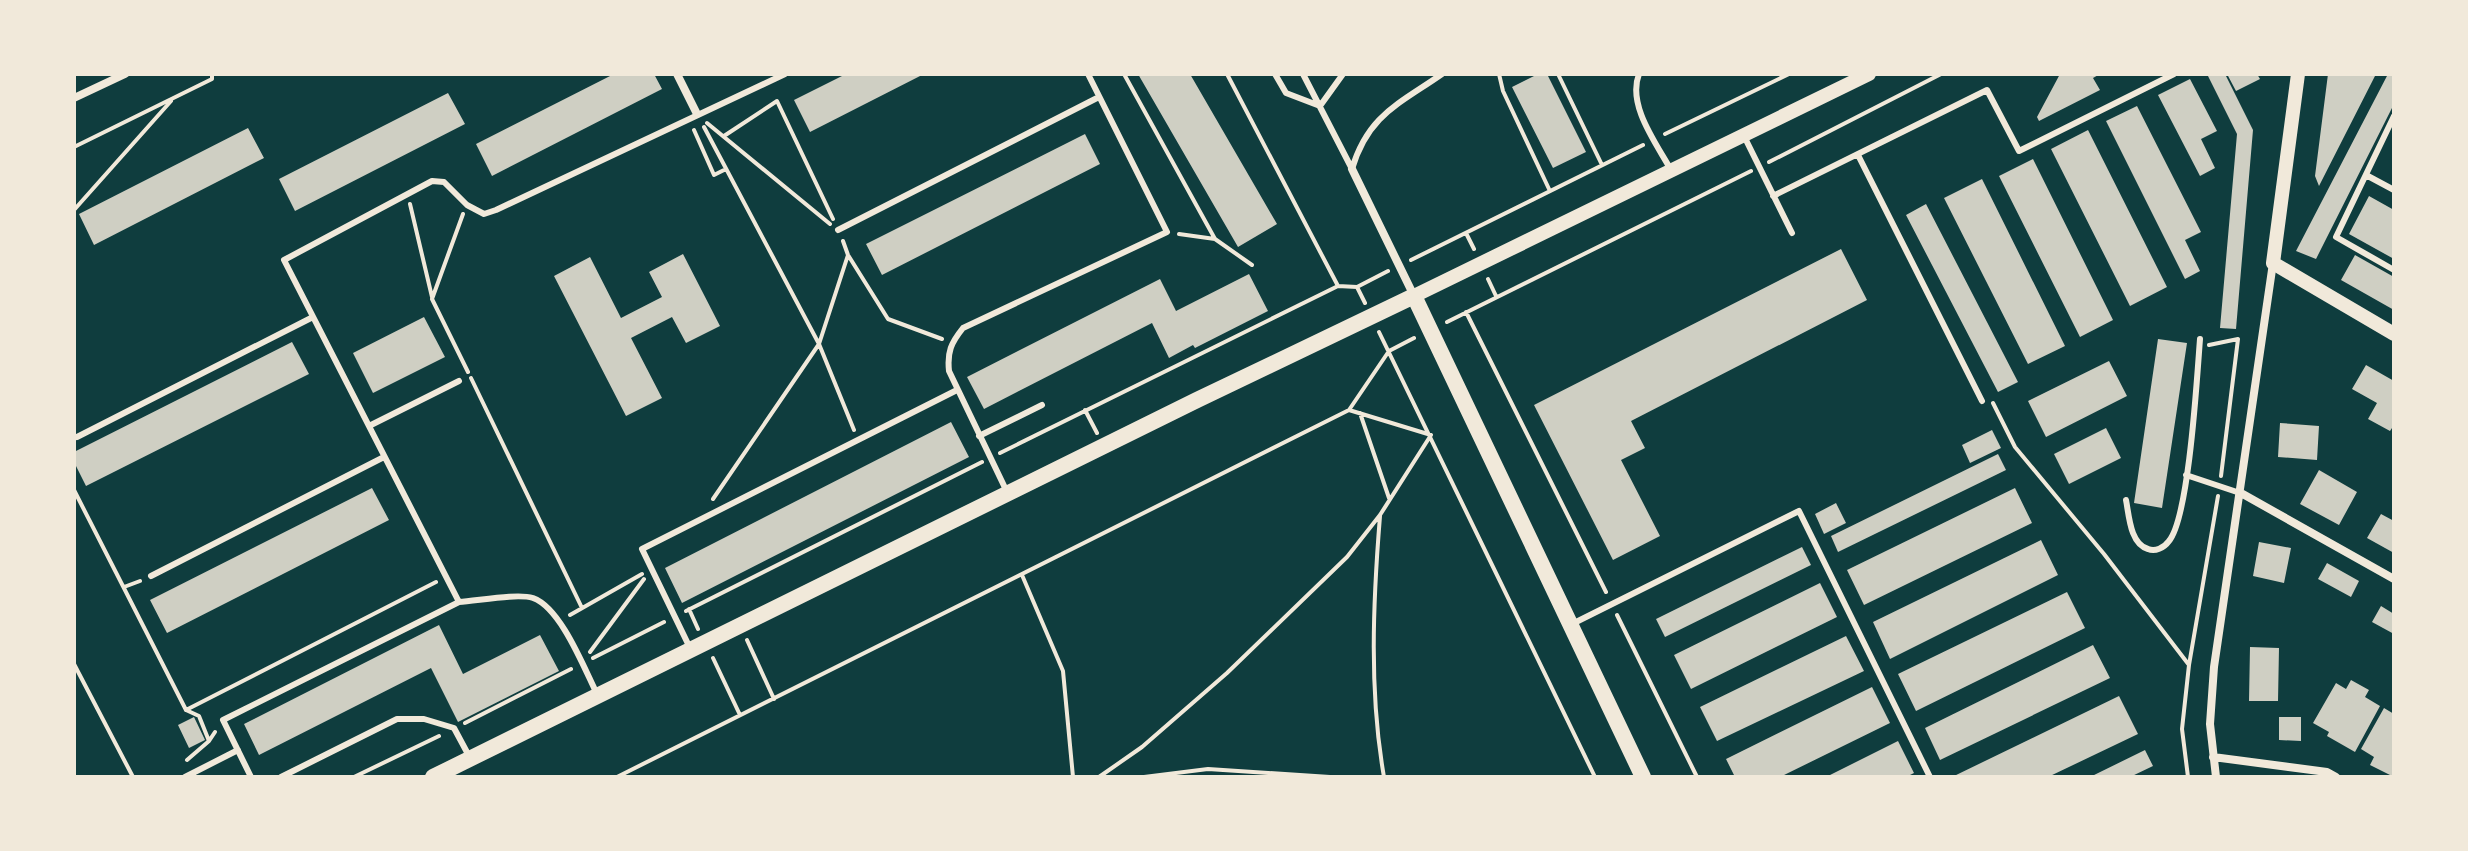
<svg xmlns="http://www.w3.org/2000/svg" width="2468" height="851" font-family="Roboto,sans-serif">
  <rect width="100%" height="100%" fill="#0f3d3e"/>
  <!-- building -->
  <path fill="#cfcfc3" d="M614 74H654L662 89 492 176 476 144Z
    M846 74H924L810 132 794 100Z
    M1138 74H1190L1277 224 1238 247Z
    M1538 74H1547L1586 152 1553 168 1512 87Z
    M2060 74H2100L2093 78 2100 90 2039 121 2037 117Z
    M2207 74H2225L2253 130 2236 329 2220 328 2237 134Z
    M2227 74H2257L2260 79 2236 91Z
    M2328 74H2376L2319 186 2315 176Z
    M2388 74H2394V104L2316 259 2296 251Z
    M2190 79 2217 131 2201 139 2215 168 2200 176 2158 95Z
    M448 93 465 124 295 211 279 179Z
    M2137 106 2201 232 2185 240 2200 271 2185 279 2106 121Z
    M248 128 264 158 94 245 79 214Z
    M2088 130 2167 287 2130 306 2051 149Z
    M1085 134 1100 164 882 275 866 244Z
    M2033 159 2113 320 2080 337 1999 176Z
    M1982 179 2065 346 2028 364 1944 198Z
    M2369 196 2394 210V259L2349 234Z
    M1926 204 2018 382 1998 392 1906 215Z
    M1841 249 1867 300 1631 421 1645 448 1621 460 1660 536 1613 560 1534 405Z
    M683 254 720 326 686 343 672 317 631 338 662 398 626 416 554 276 590 257 621 318 662 297 649 272Z
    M2355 255 2394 277V310L2341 280Z
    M1249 274 1268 311 1195 348 1193 345 1169 358 1152 323 984 409 967 377 1160 279 1176 311Z
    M424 317 445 357 373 393 353 353Z
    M2158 339 2187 343 2162 508 2134 503Z
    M292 342 309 374 86 486 74 462V452Z
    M2109 361 2127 396 2046 437 2028 401Z
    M2366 365 2394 381V425L2390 431 2368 419 2377 403 2352 389Z
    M951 422 969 457 682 603 665 568Z
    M2280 423 2319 426 2317 460 2278 457Z
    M2106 428 2121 458 2069 484 2054 454Z
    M1992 430 2001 448 1970 463 1962 445Z
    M1998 454 2006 470 1838 552 1831 536Z
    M2319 470 2357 492 2339 525 2300 504Z
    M372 488 389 520 167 633 150 600Z
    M2015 488 2032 523 1864 605 1847 570Z
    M1836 503 1846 523 1824 534 1815 514Z
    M2381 514 2394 521V553L2367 538Z
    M2041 540 2058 575 1890 659 1873 622Z
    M2259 542 2291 548 2284 583 2253 576Z
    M1802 547 1811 565 1665 637 1656 619Z
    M2327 563 2359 581 2351 597 2318 579Z
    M1820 583 1837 617 1691 689 1674 655Z
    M2067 592 2085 628 1916 711 1898 674Z
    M2381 606 2394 614V634L2372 622Z
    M439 625 463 674 540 635 559 671 458 722 431 668 259 755 244 724Z
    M1846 636 1864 671 1717 741 1700 707Z
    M2093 645 2110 678 1940 760 1925 728Z
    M2250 647 2279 648 2278 701H2249Z
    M2351 680 2369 690 2365 697 2380 706 2355 752 2327 736 2329 732 2313 723 2336 683 2346 689Z
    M1872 687 1890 723 1780 777H1735L1726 759Z
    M2119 696 2138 734 2048 777H1952Z
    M2384 708 2394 714V777L2370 765 2374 757 2361 749Z
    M194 717 205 740 189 748 178 725Z
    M2279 717H2301V741L2279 740Z
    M1898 741 1914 773 1906 777H1826Z
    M2145 750 2153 766 2130 777H2090Z"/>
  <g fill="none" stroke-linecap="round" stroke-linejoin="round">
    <!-- path -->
    <path stroke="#f1e9da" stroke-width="4" d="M1124 74 1215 239
      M1227 74 1338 286
      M1499 74 1503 91 1549 189
      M1558 74 1602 165
      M707 123 830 224
      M704 127 819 344 854 430
      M694 130 714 175 726 169
      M1665 134 1789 74
      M724 136 777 101 833 219
      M74 147 212 79V74
      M1769 162 1941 74
      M410 204 432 297
      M74 210 171 101
      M463 214 432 299 468 372
      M1466 233 1474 249
      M1179 234 1215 239 1252 265
      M843 241 848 255 888 319 942 339
      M1411 260 1643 145
      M1488 279 1496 296
      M1357 287 1365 303
      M1466 312 1606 592
      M1447 322 1751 171
      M1379 332 1595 777
      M2209 345 2238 339 2221 476
      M471 378 582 608
      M1993 403 2015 447 2104 554 2189 665 2182 729 2188 777
      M1085 410 1097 433
      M1360 413 1389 498
      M1000 453 1338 286 1357 287 1388 271
      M74 490 186 710 199 716 209 741 215 732
      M713 499 819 344 848 255
      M1380 516C1373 602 1369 692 1384 777
      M1022 575 1063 671 1073 777
      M124 587 140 581
      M689 609 698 629
      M686 611 982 462
      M570 615 642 574
      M1617 615 1697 777
      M747 640 774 699
      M590 652 644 579
      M593 658 664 622
      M713 658 740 715
      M74 664 133 777
      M2189 665 2218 496
      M186 710 436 582
      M465 723 571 669
      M187 760 209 741
      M354 777 439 736
      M617 777 1349 410 1389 351 1414 338
      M1099 777 1142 747 1227 673 1347 557 1380 515 1431 435 1349 410
      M1144 777 1208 769 1330 777"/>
    <!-- service -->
    <path stroke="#f1e9da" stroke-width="6" d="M1275 74 1286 93 1320 106 1343 74
      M1303 74 1352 169
      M1639 74C1627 105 1656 143 1671 170
      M2394 116 2336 237 2394 270
      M1744 136 1792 233
      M1858 155 1982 401
      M1352 169C1368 115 1399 104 1442 74
      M2366 175 2394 190
      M1773 196 1987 90 2019 151 2174 74
      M838 230 1099 97
      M369 426 459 381
      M979 436 1042 405
      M77 437 313 317
      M2186 475 2240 493
      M1007 492 949 371C947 352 951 343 963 328L1167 232 1088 74
      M2126 500C2129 515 2130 544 2148 549 2155 552 2164 548 2169 541 2189 517 2197 377 2200 339
      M151 576 384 457
      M459 602C477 601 517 593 533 598 561 608 584 668 597 694
      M1572 624 1799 511 1930 777
      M690 648 642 549 957 390
      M185 777 238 750
      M251 777 223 720 459 602 284 260 432 181 444 182 467 205 484 214 496 210 785 74
      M281 777 397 719H424L454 728 469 756"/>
    <!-- minor -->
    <path stroke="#f1e9da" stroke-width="8" d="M677 74 697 114
      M74 98 125 74
      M1352 169 1414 296
      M2241 493 2394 579
      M2213 757 2327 772 2336 777
      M2216 777 2210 724 2214 667 2273 263"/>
    <!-- tertiary -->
    <path stroke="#f1e9da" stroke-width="14" d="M2298 74 2273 263 2394 334
      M1414 296 1869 74"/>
    <!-- secondary -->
    <path stroke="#f1e9da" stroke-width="16" d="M433 777 1197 400 1414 296 1643 777"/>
  </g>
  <!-- border -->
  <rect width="2468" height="851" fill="none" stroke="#f1e9da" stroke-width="152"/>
</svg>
